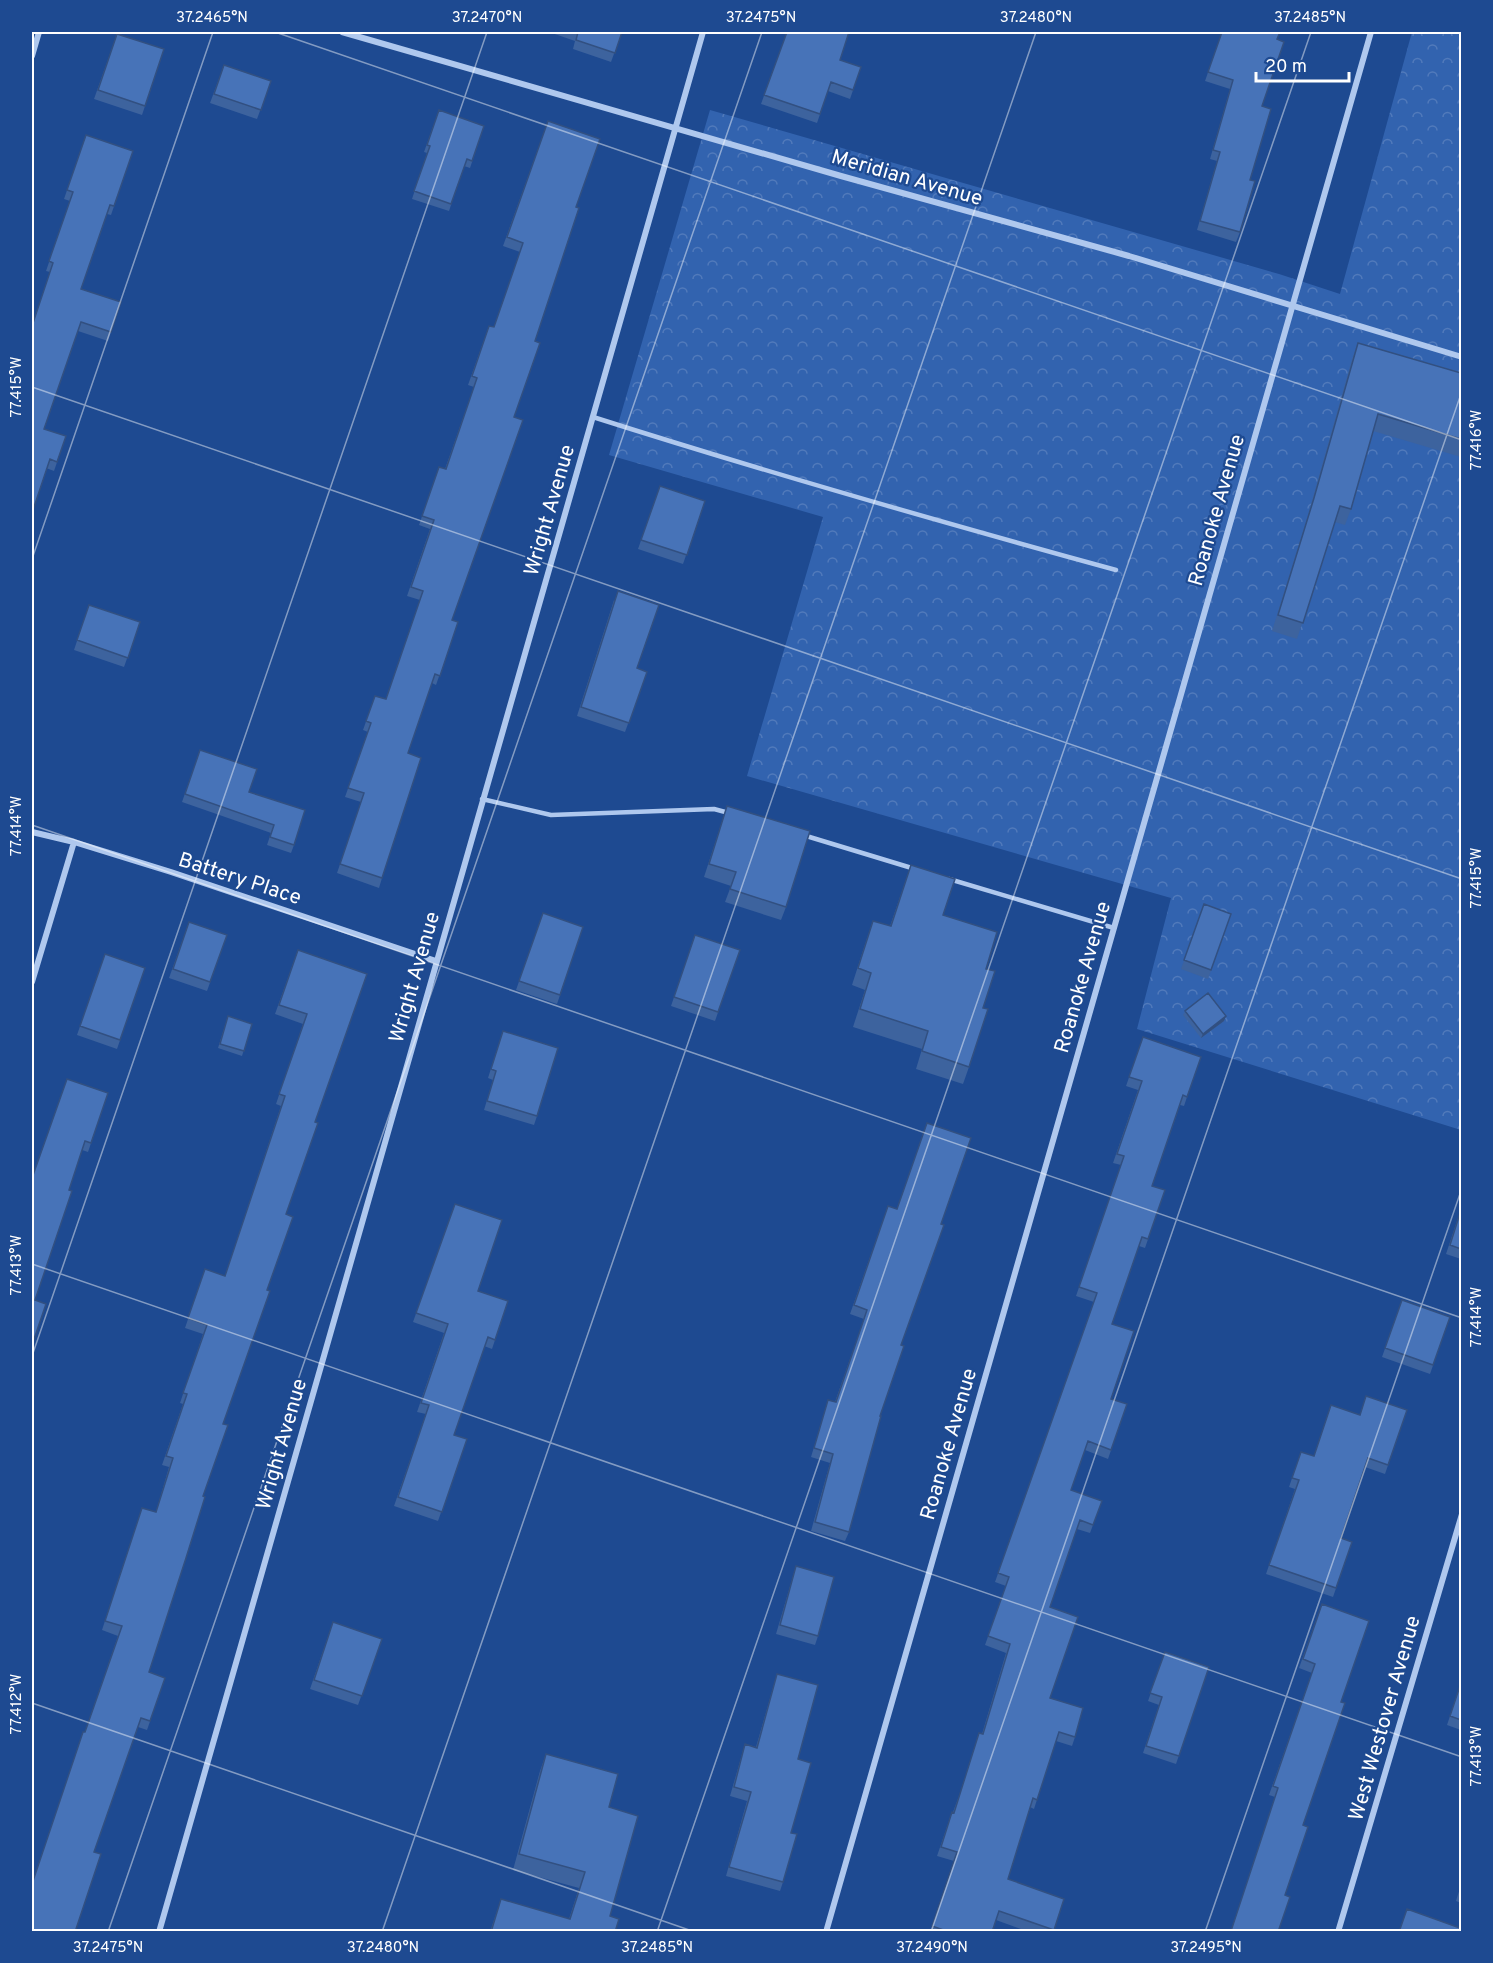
<svg xmlns="http://www.w3.org/2000/svg" width="1493" height="1963" font-family="Overpass,sans-serif">
  <defs>
    <pattern id="forest-crowns" width="20" height="18" patternUnits="userSpaceOnUse" patternTransform="scale(1.5)"><rect width="20" height="18" fill="#3263af"/><path d="M2 6a3 3 0 1 1 6 0M12 15a3 3 0 1 1 6 0" fill="none" stroke="#517abb"/></pattern>
  </defs>
  <rect width="100%" height="100%" fill="#1e4a91"/>
  <!-- forest -->
  <path fill="url(#forest-crowns)" d="M1412 32H1461V1130L1137 1029 1171 898 747 776 823 517 609 455 710 110 1279 274 1340 294Z"/>
  <g fill="none" stroke-linecap="round" stroke-linejoin="round">
    <!-- lane -->
    <path stroke="#afc8ee" stroke-width="4.5" d="M593 417C766 472 941 522 1116 570
      M482 799 551 815 714 809 729 813
      M803 835 915 869
      M949 879 1114 928"/>
    <!-- street -->
    <path stroke="#afc8ee" stroke-width="6" d="M342 32 841 176 1129 256 1462 357
      M32 56 39 32
      M32 832 74 842 171 872 436 961
      M32 982 74 842
      M159 1932 703 32
      M826 1932 1371 32
      M1338 1932 1462 1514"/>
  </g>
  <!-- wall -->
  <path fill="#3d639e" d="M549 32H622L611 62 573 49 575 41Z
    M787 32 840 60 861 67 850 99 828 91 817 123 761 104Z
    M1222 32 1277 39 1262 106 1250 180 1240 232 1236 242 1197 230 1217 161 1210 159 1230 89 1205 81Z
    M117 34 164 49 142 115 94 99Z
    M224 65 271 81 257 119 210 103Z
    M439 110 484 126 470 168 464 166 449 211 412 199 427 153 424 152Z
    M548 121 576 207 535 341 514 417 452 620 458 622 436 685 432 683 408 753 382 878 379 888 337 873 361 802 345 797 368 732 363 730 375 696 386 699 420 600 407 596 430 529 419 525 439 467 445 469 474 387 468 385 489 326 494 327 520 252 503 246Z
    M86 135 133 151 111 215 107 214 81 289 121 302 108 341 78 331 44 429 66 436 54 471 46 468 32 513V326L50 272 46 271 70 201 64 199Z
    M1358 343 1461 373V457L1373 431 1351 509 1345 525 1335 522 1297 639 1272 631 1308 515 1352 359Z
    M660 486 705 501 683 564 638 549Z
    M614 600 637 668 647 672 625 732 577 716Z
    M89 605 140 622 124 667 74 650Z
    M200 750 249 792 294 845 291 853 267 845 271 833 182 802Z
    M727 806 786 907 781 920 725 902 731 886 704 877Z
    M911 865 943 915 986 969 983 1008 969 1067 963 1084 916 1069 922 1049 853 1027 865 990 852 985 867 938 873 921 890 926Z
    M1204 904 1231 914 1208 979 1181 969Z
    M543 913 583 927 557 1004 516 990Z
    M189 922 227 935 207 991 169 978Z
    M695 935 740 950 715 1021 671 1006Z
    M298 950 367 974 315 1122 286 1214 267 1290 223 1424 203 1496 149 1672 165 1678 147 1730 138 1727 94 1852 85 1732 118 1636 102 1630 139 1517 156 1512 169 1467 162 1465 183 1404 180 1403 203 1334 185 1328 205 1269 225 1276 281 1106 276 1104 303 1024 275 1014Z
    M105 954 145 968 117 1049 77 1035Z
    M1185 1011 1226 1016 1224 1021 1201 1038 1183 1015Z
    M228 1016 252 1024 242 1056 218 1048Z
    M1143 1037 1187 1097 1184 1106 1180 1105 1152 1186 1165 1190 1145 1248 1139 1246 1112 1324 1111 1399 1127 1404 1108 1459 1085 1450 1071 1490 1102 1501 1090 1533 1077 1529 1050 1607V1698L1075 1737 1072 1746 1056 1741 1034 1809 1030 1807 1008 1879 1064 1899 1053 1932H1029L996 1920 992 1932H930L954 1861 937 1856 952 1812H953L982 1734 1006 1653 985 1645 1006 1586 995 1582 1094 1302 1076 1296 1121 1165 1113 1163 1138 1090 1126 1086Z
    M500 1040 537 1116 534 1125 484 1110 493 1080 488 1078Z
    M108 1093 88 1152 82 1150 69 1190 35 1300 32 1178Z
    M455 1204 478 1291 508 1301 492 1349 484 1346 454 1435 467 1439 438 1521 394 1506 426 1414 417 1412 444 1333 413 1322Z
    M888 1206 901 1345 880 1416 849 1532 845 1541 811 1531 830 1463 811 1457 828 1400 835 1402 864 1319 850 1314Z
    M1461 1209V1259L1446 1254Z
    M1402 1300 1450 1317 1430 1374 1382 1357Z
    M1407 1410 1385 1474 1365 1467 1341 1538 1352 1542 1333 1597 1266 1574 1295 1489 1289 1487 1301 1452 1314 1456 1360 1415Z
    M796 1566 818 1636 815 1645 776 1634Z
    M1322 1604 1341 1702 1303 1825 1285 1895 1278 1932H1231L1275 1797 1269 1795 1312 1673 1299 1668Z
    M333 1622 382 1639 358 1705 310 1689Z
    M1165 1652 1209 1667 1176 1764 1143 1753 1159 1705 1148 1701Z
    M777 1674 798 1759 791 1833 783 1882 780 1891 726 1876 747 1801 730 1796 745 1744 756 1747Z
    M1461 1683V1730L1447 1725Z
    M546 1754 609 1807 610 1916 615 1932H490L501 1899 569 1919 579 1888 513 1870 540 1771Z
    M1461 1885V1903L1456 1901Z"/>
  <!-- shaded-wall -->
  <path fill="#325081" d="M1226 1016 1224 1021 1201 1038 1203 1034Z"/>
  <!-- building -->
  <path fill="#4773b8" stroke="#325081" stroke-width="1.5" d="M578 32H622L615 53 576 40Z
    M787 32H849L840 60 861 67 853 90 831 82 820 114 764 95Z
    M1222 32H1280L1277 39 1284 42 1262 106 1271 109 1250 180 1255 181 1240 232 1200 221 1220 152 1213 150 1233 80 1208 72Z
    M117 34 164 49 145 106 98 90Z
    M224 65 271 81 261 110 214 94Z
    M439 110 484 126 472 161 467 159 451 204 414 191 430 146 427 145Z
    M548 121 600 139 576 207 579 208 535 341 540 343 514 417 523 420 452 620 458 622 440 676 435 674 408 753 421 758 382 878 340 864 364 793 348 788 371 723 366 721 375 696 386 699 423 591 411 587 434 520 422 516 439 467 446 469 477 378 472 376 489 326 494 327 523 243 507 237Z
    M86 135 133 151 114 206 110 205 81 289 121 302 111 332 81 322 44 429 66 436 57 462 50 459 32 513V326L53 263 49 261 73 192 67 190Z
    M1358 343 1461 373V439L1378 414 1351 509 1340 506 1303 623 1278 615 1314 498Z
    M660 486 705 501 687 555 641 540Z
    M618 591 659 605 637 668 647 672 629 723 581 707Z
    M89 605 140 622 128 658 77 640Z
    M200 750 257 769 249 792 305 810 294 845 270 837 274 825 185 794Z
    M727 806 810 831 786 907 730 889 736 872 709 864Z
    M911 865 955 879 943 915 997 932 986 969 995 971 983 1008 988 1009 969 1067 922 1051 928 1031 860 1009 871 973 858 968 873 921 891 926Z
    M1204 904 1231 914 1211 970 1184 960Z
    M543 913 583 927 560 995 519 981Z
    M189 922 227 935 210 982 173 969Z
    M695 935 740 950 718 1012 674 997Z
    M298 950 367 974 315 1122 318 1123 286 1214 293 1217 267 1290 270 1291 223 1424 228 1425 203 1496 205 1497 186 1558 149 1672 165 1678 150 1721 141 1718 94 1852 101 1854 75 1932H32V1884L83 1732H85L122 1626 105 1621 142 1508 156 1512 173 1458 166 1456 187 1394 183 1393 207 1325 188 1318 205 1269 225 1276 285 1096 279 1094 307 1014 279 1005Z
    M105 954 145 968 120 1040 80 1026Z
    M1208 993 1226 1016 1203 1034 1185 1011Z
    M228 1016 252 1024 244 1051 220 1044Z
    M503 1031 558 1048 537 1116 487 1101 496 1071 491 1069Z
    M1143 1037 1201 1057 1187 1097 1183 1095 1152 1186 1165 1190 1148 1239 1142 1237 1112 1324 1134 1331 1111 1399 1127 1404 1111 1450 1088 1441 1071 1490 1102 1501 1093 1525 1080 1520 1050 1607 1078 1617 1050 1698 1083 1708 1075 1737 1059 1732 1037 1800 1033 1798 1008 1879 1064 1899 1054 1930 999 1911 992 1932H949L932 1926 957 1852 941 1847 952 1812 954 1813 979 1733 983 1734 1010 1644 988 1636 1009 1577 998 1573 1097 1293 1079 1287 1124 1156 1117 1154 1142 1081 1129 1077Z
    M67 1079 108 1093 91 1143 85 1141 69 1190 72 1191 35 1300 46 1304 32 1345V1178Z
    M927 1123 971 1138 941 1224 944 1225 901 1345 904 1346 880 1416H881L849 1532 815 1522 833 1454 814 1448 828 1400 836 1402 867 1310 854 1305 888 1206 897 1209Z
    M455 1204 502 1220 478 1291 508 1301 495 1340 488 1337 454 1435 467 1439 442 1512 398 1497 429 1405 421 1403 448 1324 416 1313Z
    M1461 1210V1249L1450 1245Z
    M1402 1300 1450 1317 1433 1365 1385 1348Z
    M32 1393 34 1394 32 1402Z
    M1366 1396 1407 1410 1388 1465 1368 1458 1341 1538 1352 1542 1336 1588 1269 1565 1299 1480 1292 1478 1301 1452 1314 1456 1331 1405 1360 1415Z
    M796 1566 834 1577 818 1636 780 1625Z
    M1322 1604 1369 1621 1341 1702 1345 1703 1303 1825 1308 1827 1285 1895 1290 1897 1278 1932H1233L1231 1931 1278 1788 1273 1786 1315 1664 1303 1659Z
    M333 1622 382 1639 362 1696 314 1680Z
    M1165 1652 1209 1667 1179 1756 1146 1746 1162 1697 1150 1693Z
    M777 1674 818 1685 798 1759 811 1763 791 1833 797 1834 783 1882 729 1867 751 1792 734 1787 745 1744 757 1748Z
    M1461 1683V1720L1450 1716Z
    M546 1754 618 1774 609 1807 638 1816 610 1916 619 1919 615 1932H491L501 1899 570 1919 585 1872 519 1854Z
    M1407 1909 1460 1928 1459 1932H1399Z"/>
  <!-- ticks -->
  <path fill="none" stroke="#fff" stroke-width="1.5" stroke-opacity="0.45" d="M275 32 1462 440M32 387 1462 879M32 559 213 32M32 825 1462 1318M32 1264 1462 1757M32 1356 487 32M32 1703 695 1932M108 1932 762 32M382 1932 1036 32M657 1932 1311 32M931 1932 1462 391M1205 1932 1462 1188"/>
  <g text-anchor="middle" stroke-width="4.5" stroke-linejoin="round" paint-order="stroke">
    <!-- street labels -->
    <g font-size="21" fill="#fff" stroke="#1e4a91">
      <text transform="translate(907 177) rotate(16)" y="7">Meridian Avenue</text>
      <text transform="translate(549 510) rotate(-74)" y="7">Wright Avenue</text>
      <text transform="translate(1216 510) rotate(-74)" y="7">Roanoke Avenue</text>
      <text transform="translate(240 878) rotate(18)" y="7">Battery Place</text>
      <text transform="translate(414 977) rotate(-74)" y="7">Wright Avenue</text>
      <text transform="translate(1082 977) rotate(-74)" y="7">Roanoke Avenue</text>
      <text transform="translate(281 1444) rotate(-74)" y="7">Wright Avenue</text>
      <text transform="translate(948 1444) rotate(-74)" y="7">Roanoke Avenue</text>
      <text transform="translate(1384 1718) rotate(-74)" y="7">West Westover Avenue</text>
    </g>
  </g>
  <!-- border -->
  <rect width="1493" height="1963" fill="none" stroke="#1e4a91" stroke-width="66"/>
  <!-- scale -->
  <path d="M1256 72v9h93v-9" fill="none" stroke="#ffffff" stroke-width="3"/>
  <text x="1265" y="72" font-size="18" fill="#ffffff" stroke="#1e4a91" stroke-width="4.5" paint-order="stroke">20 m</text>
  <rect x="33" y="33" width="1427" height="1897" fill="none" stroke="#fff" stroke-width="2"/>
  <g font-size="15" text-anchor="middle" fill="#fff">
    <text x="212" y="22">37.2465°N</text>
    <text x="487" y="22">37.2470°N</text>
    <text x="761" y="22">37.2475°N</text>
    <text x="1036" y="22">37.2480°N</text>
    <text x="1310" y="22">37.2485°N</text>
    <text transform="translate(16 387) rotate(-90)" y="5">77.415°W</text>
    <text transform="translate(1476 440) rotate(-90)" y="5">77.416°W</text>
    <text transform="translate(16 826) rotate(-90)" y="5">77.414°W</text>
    <text transform="translate(1476 878) rotate(-90)" y="5">77.415°W</text>
    <text transform="translate(16 1265) rotate(-90)" y="5">77.413°W</text>
    <text transform="translate(1476 1317) rotate(-90)" y="5">77.414°W</text>
    <text transform="translate(16 1704) rotate(-90)" y="5">77.412°W</text>
    <text transform="translate(1476 1756) rotate(-90)" y="5">77.413°W</text>
    <text x="108" y="1952">37.2475°N</text>
    <text x="383" y="1952">37.2480°N</text>
    <text x="657" y="1952">37.2485°N</text>
    <text x="932" y="1952">37.2490°N</text>
    <text x="1206" y="1952">37.2495°N</text>
  </g>
</svg>
